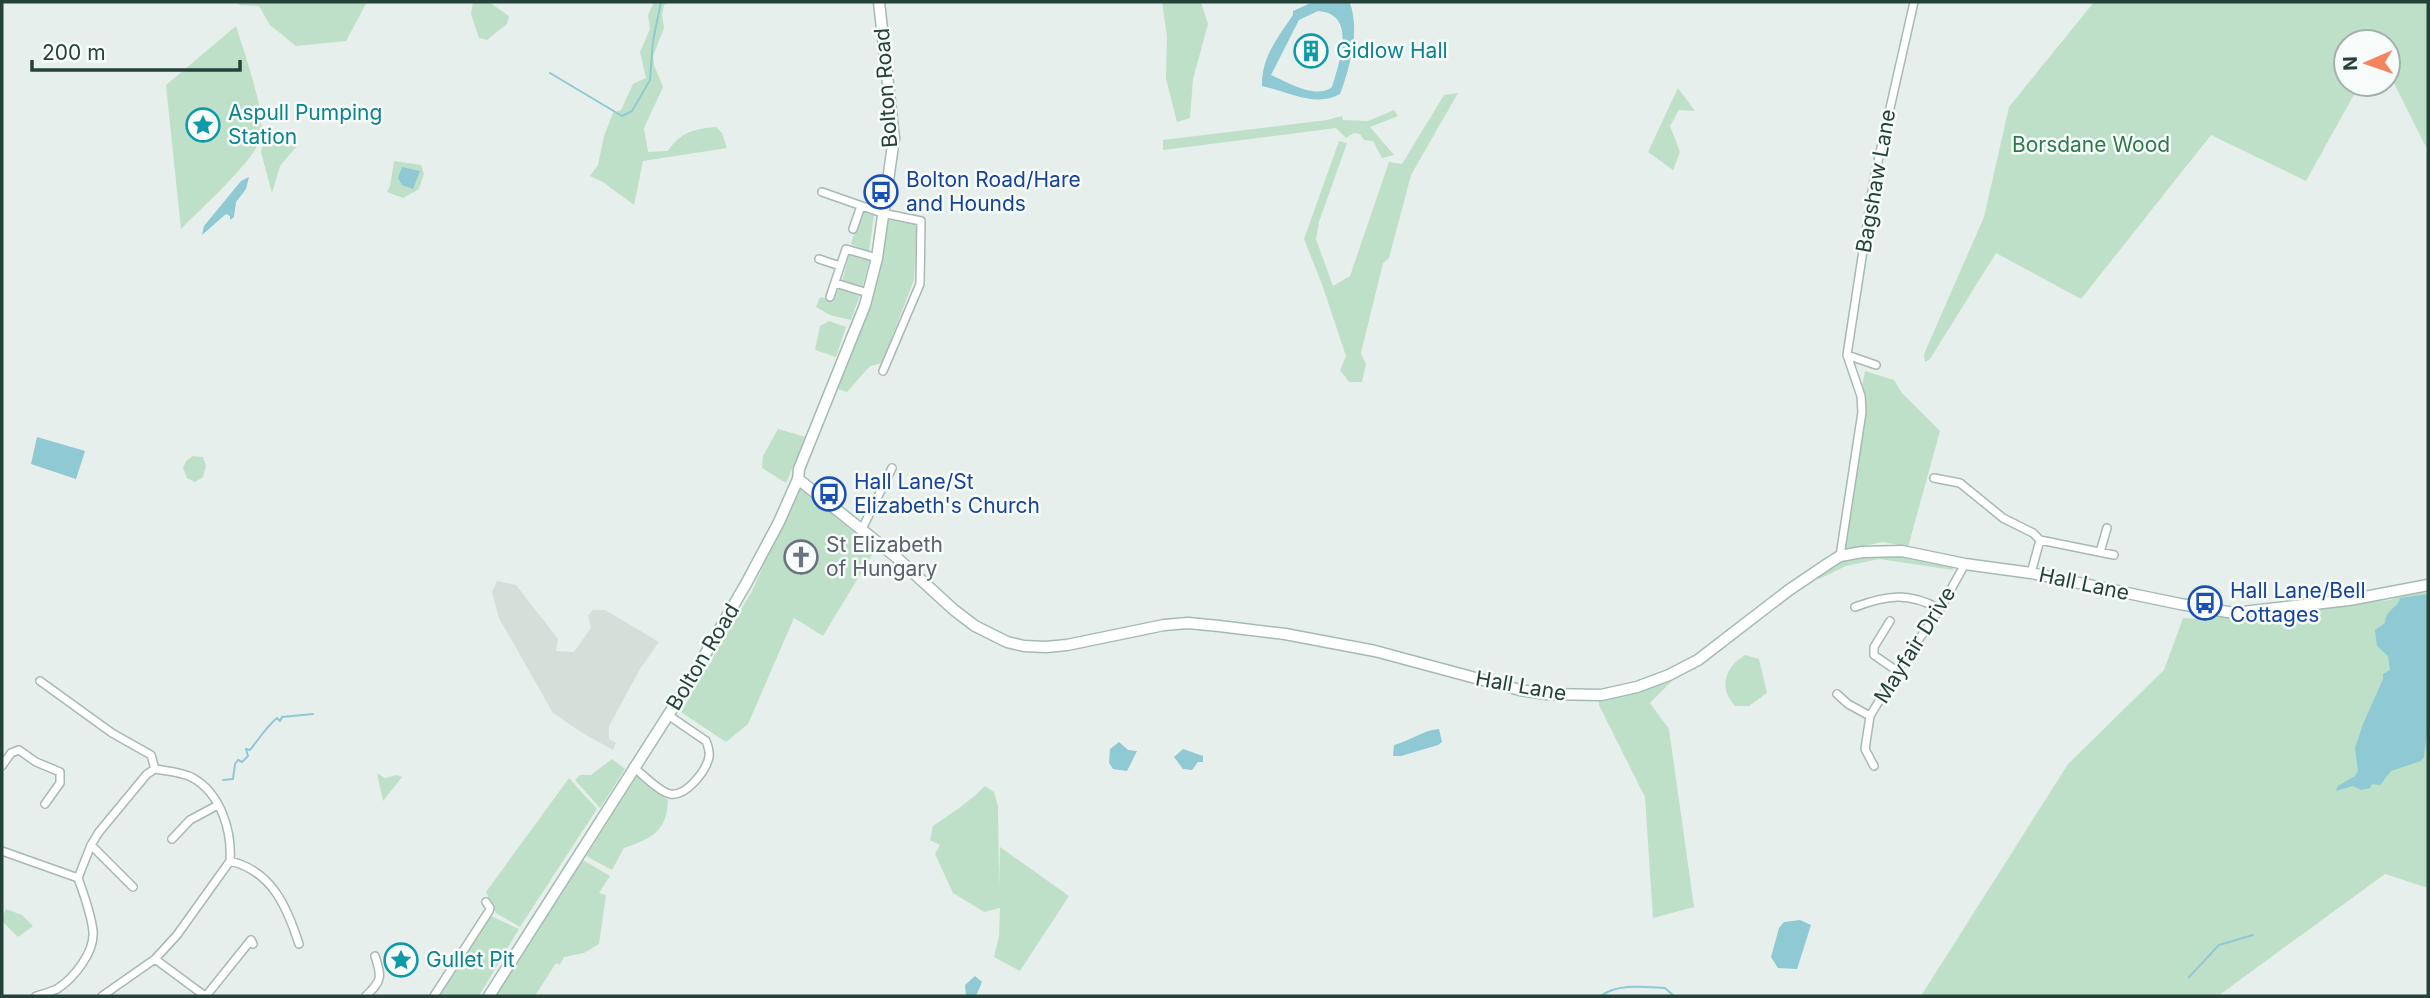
<svg xmlns="http://www.w3.org/2000/svg" width="2430" height="998" font-family="Inter,sans-serif">
  <rect width="100%" height="100%" fill="#e6efeb"/>
  <!-- built -->
  <path fill="#d4dfda" d="M497 581 516 585 558 639 556 651 574 652 591 628 588 615 593 610H605L659 642 640 669 609 726V739L616 743 613 750 584 734 553 713 499 618 492 592Z"/>
  <!-- green -->
  <path fill="#bfe0c8" d="M236 2H367L346 41 296 46 270 25 259 6 240 5Z
    M473 2H489L509 16 507 24 487 40 479 38 471 14Z
    M654 2H669L664 5 662 15 664 28 653 56 654 65 663 87 644 128 648 152 668 151C681 132 693 129 716 127L722 133 727 148 643 161 634 205 603 182 590 176 598 165 604 136 613 113 621 110 633 84 646 78 640 52 650 29 648 15Z
    M1162 2H1201L1208 24 1193 79 1190 118 1177 122 1166 79 1167 37Z
    M2094 2H2428V148L2426 147 2394 83 2388 84V42H2346V84H2386L2356 91 2306 181 2211 135 2081 299 1996 253 1930 359 1925 362 1924 354 1984 217 2009 107Z
    M236 26C244 52 268 117 260 140 252 163 200 209 181 229L166 85Z
    M1678 88 1695 111 1679 110 1670 126 1680 152 1673 170 1648 152Z
    M1458 93 1411 175 1389 258 1383 263 1361 353 1366 364 1362 382H1349L1340 370 1346 356 1323 287 1304 239 1339 141 1347 143 1319 222 1316 239 1333 286 1350 276 1389 162 1402 164 1444 95Z
    M1394 110 1398 116 1370 127 1394 155 1382 158 1373 141 1364 140 1360 134 1354 133 1346 138 1336 128 1163 150V140L1327 120 1342 116 1343 120 1368 121Z
    M266 134 297 146 280 166 272 193 261 152Z
    M394 161 421 165 424 174 419 189 403 198 387 192 390 186Z
    M860 212 874 215 869 252 851 244Z
    M885 220 911 221 917 226 914 280 882 363 870 366 847 392 838 389 868 307Z
    M850 252 870 258 862 288 842 282Z
    M839 287 860 295 851 320 830 315 816 307 820 297 833 300Z
    M829 321 846 327 836 357 815 350 820 326Z
    M1865 371 1894 380 1902 393 1940 431 1908 547 1883 542 1844 550 1864 412 1862 387Z
    M778 429 806 437 786 483 762 468 763 456Z
    M193 456 203 457 206 466 203 477 195 482 187 478 183 468 186 461Z
    M799 486 875 550 823 636 794 618 748 724 726 742 681 712 752 591Z
    M1895 554 1952 566 1953 570 1879 559 1846 566 1819 579 1816 574 1852 557Z
    M2428 592V888L2385 874 2218 996H1921L2068 764 2164 670 2183 618 2200 619 2201 612C2265 624 2327 604 2391 600L2396 596Z
    M1745 655 1759 659 1767 693 1749 706H1735C1718 688 1725 667 1745 655Z
    M1671 678 1672 681 1650 703 1669 729 1694 907 1653 918 1645 797 1599 705V699L1633 694Z
    M612 759 625 769 600 808 575 780 580 775H591Z
    M377 773 385 778 397 775 402 777 383 801Z
    M637 776 668 800C667 832 652 838 624 848L612 870 586 856Z
    M569 778 597 809 520 927 496 913 486 892Z
    M985 786 994 792 998 806 999 888 1000 847 1069 896 1020 971 994 957 999 936 1000 908 984 912 953 893 935 854 940 845 930 840 933 826C952 813 969 802 985 786Z
    M583 860 610 876 599 893 606 895 599 944 584 953 564 957 560 965 556 963 535 996H496Z
    M6 909 22 915 33 926 18 937 2 921V916Z
    M491 916 519 929 479 996H438Z"/>
  <!-- water -->
  <path fill="#8ec9d4" fill-rule="evenodd" d="M1313 2H1345L1350 3C1360 31 1350 67 1340 94 1315 108 1287 91 1262 86 1261 58 1278 37 1293 15V11ZM1318 11C1358 14 1339 62 1332 87 1317 100 1287 82 1271 75L1299 20Z
    M402 167 420 171 413 189 402 185 398 178Z
    M249 177 246 189 236 202 234 217 230 220V216L226 214 202 235 204 226 241 181Z
    M37 437 85 451 76 479 31 464Z
    M2428 594V725L2424 757 2421 761 2391 771 2380 785 2372 784 2370 788 2361 790 2353 786 2336 791 2338 786 2355 776 2358 771 2355 748 2363 724 2383 679V674L2390 670 2388 656 2377 646 2375 630 2385 623C2385 610 2397 609 2400 598Z
    M1439 729 1442 742 1438 745 1401 756H1393L1394 745C1409 741 1424 730 1439 729Z
    M1119 742 1128 750 1137 751 1127 771 1113 769 1109 763 1110 749Z
    M1183 749 1203 756V762H1198L1192 770 1183 769 1174 757Z
    M1800 920 1811 925 1797 969 1778 968 1771 957 1779 928 1784 922Z
    M975 976 982 982 976 996H966L965 985Z"/>
  <g fill="none" stroke-linecap="round" stroke-linejoin="round">
    <!-- stream -->
    <path stroke="#8ec9d4" stroke-width="2" d="M550 73 622 116 632 111 650 80 653 41 661 2
      M223 780 233 779 235 764 238 760 242 762 248 756 246 749 250 750C259 739 266 727 277 718L280 721 282 717 313 714
      M2189 977 2219 945 2253 935
      M1601 996C1618 983 1645 987 1665 988L1674 996"/>
    <defs>
      <path id="street" d="M822 192 882 213 921 221 920 284 883 371
        M853 229 861 206
        M819 259 840 266
        M835 283 868 293
        M830 297 846 249 877 258
        M1847 355 1876 365
        M1934 478 1960 483 2003 518 2033 533 2040 540 2114 555
        M862 529 892 468
        M2100 552 2107 528
        M1840 556 1862 412 1861 396 1847 355 1874 179 1914 2
        M2031 573 2040 540
        M1855 607C1887 595 1908 592 1940 609
        M1890 621 1874 647V655L1897 671
        M40 681 112 733 151 755 155 769
        M1837 694 1848 704 1870 716
        M2 766 11 753 19 750 36 762 60 772V783L45 804
        M1874 766 1865 749 1870 716 1897 671 1940 609 1965 564
        M633 767C644 775 658 791 670 794 686 797 706 771 709 757 710 751 708 746 706 741L668 715
        M155 769C167 771 183 772 193 778 221 794 232 831 230 861
        M172 839 190 820 218 805
        M91 845 133 887
        M2 851 78 878
        M230 861C272 871 287 907 299 944
        M78 878 91 845 99 832 147 774 155 769
        M155 959 205 996
        M36 996C43 994 50 992 57 989 74 978 95 952 93 931 91 913 84 895 78 878
        M102 996 155 959 177 935 230 861
        M206 996 251 940 253 944
        M366 996C382 980 382 978 375 956
        M434 996 489 911 490 908 486 902"/>
      <path id="secondary" d="M798 479 896 557 954 610 975 626 1007 642 1024 646 1046 647 1067 645 1164 625 1188 623 1219 626 1285 634 1375 651 1520 690 1546 694 1601 695 1637 687 1669 675 1698 660 1789 590 1829 563 1840 556 1862 552 1902 551 1965 564 2031 573 2180 604 2234 613 2349 600 2428 585
        M489 996 688 684 747 582 779 522 798 479 799 469 865 305 877 258 894 138 879 2"/>
    </defs>
    <!-- street casing -->
    <use href="#street" stroke="#a8b8b2" stroke-width="10"/>
    <!-- secondary casing -->
    <use href="#secondary" stroke="#a4bbb3" stroke-width="13"/>
    <!-- street -->
    <use href="#street" stroke="#fff" stroke-width="7"/>
    <!-- secondary -->
    <use href="#secondary" stroke="#fff" stroke-width="10"/>
  </g>
  <!-- icons -->
  <defs>
    <symbol id="building-ring" viewBox="-11 -11 22 22"><circle r="9.5" fill="#f7fbf9" stroke="#0f9aa8" stroke-width="1.5"/><path d="M-4-6H4V6H1V3H-1V6H-4ZM-2.5-4.3h1.7v1.8h-1.7ZM.8-4.3h1.7v1.8H.8ZM-2.5-1h1.7V.8h-1.7ZM.8-1h1.7V.8H.8Z" fill="#0f9aa8"/></symbol>
    <symbol id="sight-ring" viewBox="-11 -11 22 22"><circle r="9.5" fill="#f7fbf9" stroke="#0f9aa8" stroke-width="1.5"/><path d="M0-6L1.8-2.2L6-1.7L2.9 1.2L3.7 5.4L0 3.3L-3.7 5.4L-2.9 1.2L-6-1.7L-1.8-2.2Z" fill="#0f9aa8"/></symbol>
    <symbol id="bus-ring" viewBox="-11 -11 22 22"><circle r="9.5" fill="#f7fbf9" stroke="#1a4fb4" stroke-width="1.5"/><path d="M-5-6H5V4H4V6H2V4H-2V6H-4V4H-5ZM-3.5-4V0h7V-4ZM-3.5 1.2v1.5H-2V1.2ZM2 1.2v1.5H3.5V1.2Z" fill="#1a4fb4"/></symbol>
    <symbol id="church-ring" viewBox="-11 -11 22 22"><circle r="9.5" fill="#f7fbf9" stroke="#6b7280" stroke-width="1.5"/><path d="M-1.2-6h2.4v3.5h3.3v2.4h-3.3V6h-2.4V-.1h-3.3v-2.4h3.3Z" fill="#6b7280"/></symbol>
  </defs>
  <g fill-rule="evenodd">
    <use href="#building-ring" x="1292" y="32" width="38" height="38"/>
    <use href="#sight-ring" x="184" y="106" width="38" height="38"/>
    <use href="#bus-ring" x="862" y="173" width="38" height="38"/>
    <use href="#bus-ring" x="810" y="475" width="38" height="38"/>
    <use href="#church-ring" x="782" y="538" width="38" height="38"/>
    <use href="#bus-ring" x="2186" y="584" width="38" height="38"/>
    <use href="#sight-ring" x="382" y="941" width="38" height="38"/>
  </g>
  <g text-anchor="middle" stroke-width="5" stroke-linejoin="round" paint-order="stroke">
    <!-- culture labels -->
    <g font-size="21" fill="#0d838f" stroke="#f7fbf9" text-anchor="start">
      <text x="1336" y="58">Gidlow Hall</text>
      <text x="228" y="120">Aspull Pumping<tspan x="228" dy="24">Station</tspan></text>
      <text x="426" y="967">Gullet Pit</text>
    </g>
    <!-- street labels -->
    <g font-size="21" fill="#24423a" stroke="#f7fbf9">
      <text transform="translate(886 88) rotate(-94)" y="7">Bolton Road</text>
      <text transform="translate(1876 181) rotate(-80)" y="7">Bagshaw Lane</text>
      <text transform="translate(2084 584) rotate(12)" y="7">Hall Lane</text>
      <text transform="translate(1915 645) rotate(-58)" y="7">Mayfair Drive</text>
      <text transform="translate(703 657) rotate(-59)" y="7">Bolton Road</text>
      <text transform="translate(1521 686) rotate(10)" y="7">Hall Lane</text>
    </g>
    <!-- park labels -->
    <g font-size="21" fill="#2d7a4b" stroke="#f7fbf9">
      <text x="2091" y="152">Borsdane Wood</text>
    </g>
    <!-- transit labels -->
    <g font-size="21" fill="#164399" stroke="#f7fbf9" text-anchor="start">
      <text x="906" y="187">Bolton Road/Hare<tspan x="906" dy="24">and Hounds</tspan></text>
      <text x="854" y="489">Hall Lane/St<tspan x="854" dy="24">Elizabeth's Church</tspan></text>
      <text x="2230" y="598">Hall Lane/Bell<tspan x="2230" dy="24">Cottages</tspan></text>
    </g>
    <!-- worship labels -->
    <g font-size="21" fill="#5b616d" stroke="#f7fbf9" text-anchor="start">
      <text x="826" y="552">St Elizabeth<tspan x="826" dy="24">of Hungary</tspan></text>
    </g>
  </g>
  <!-- border -->
  <rect width="2430" height="998" fill="none" stroke="#24423a" stroke-width="7"/>
  <!-- north arrow -->
  <g transform="translate(2367 63) rotate(268)"><circle r="33" fill="#f7fbf9" stroke="#a3b1ad" stroke-width="2"/>
  <path d="M0-5L12 26L0 18L-12 26Z" fill="#f4845f"/>
  <text y="-10" font-size="19" font-weight="bold" text-anchor="middle" fill="#24423a">N</text>
  </g>
  <!-- scale -->
  <path d="M32 60v10h208v-10" fill="none" stroke="#24423a" stroke-width="3.5"/>
  <text x="42" y="60" font-size="21" fill="#24423a" stroke="#f7fbf9" stroke-width="5" paint-order="stroke">200 m</text>
</svg>
